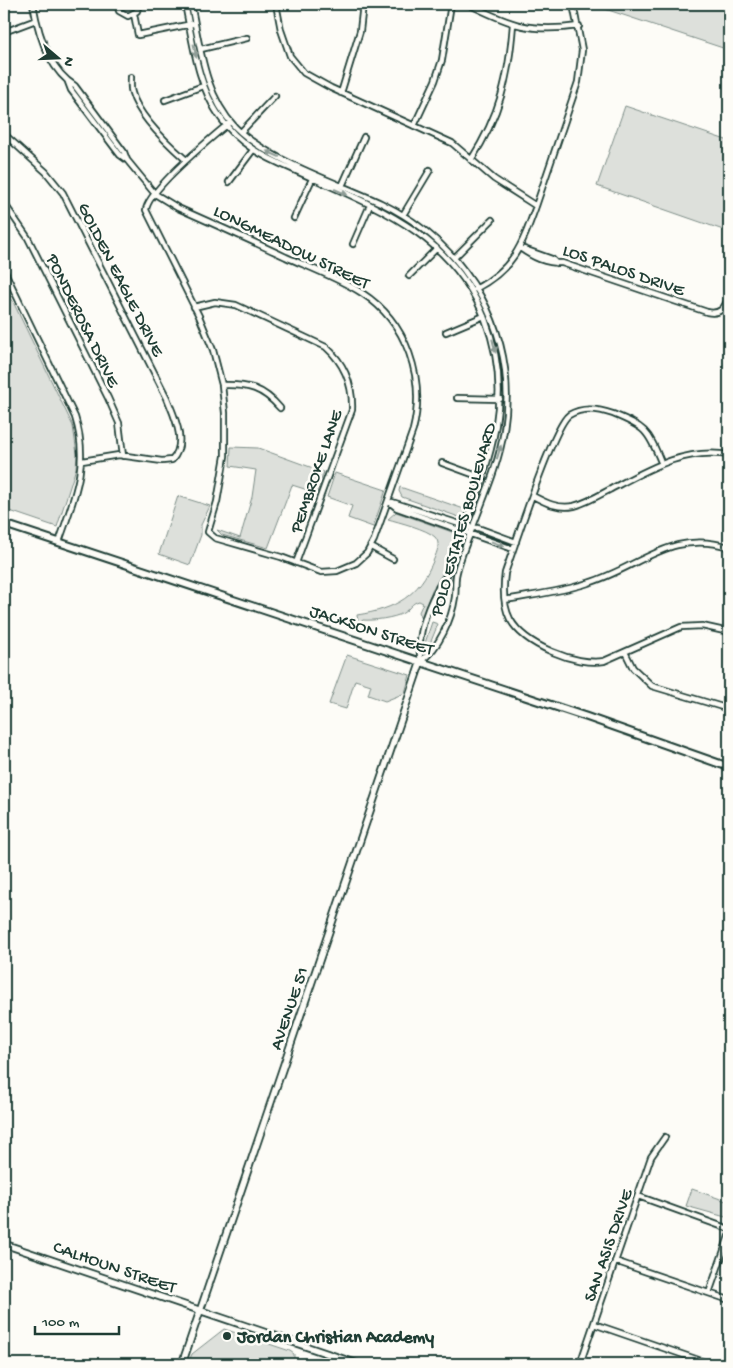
<svg xmlns="http://www.w3.org/2000/svg" width="733" height="1368" font-family="'Gochi Hand',sans-serif">
  <rect width="100%" height="100%" fill="#fdfcf7"/>
  <filter id="ink" filterUnits="userSpaceOnUse"><feTurbulence type="fractalNoise" baseFrequency=".02" numOctaves="2"/><feDisplacementMap in="SourceGraphic" scale="10" xChannelSelector="R" yChannelSelector="G"/><feConvolveMatrix kernelMatrix="1 2 1 2 8 2 1 2 1" color-interpolation-filters="sRGB"/></filter>
  <g filter="url(#ink)">
    <!-- green -->
    <path fill="#dde0db" stroke="#7e8e88" d="M590 4H729V50Z
      M625 106 729 141V232L597 186Z
      M4 283 73 426 77 454 76 468 57 527 4 509Z
      M231 447 258 448 324 472 317 493 292 485 268 548 222 535 217 530 240 538 252 497 256 470 230 466Z
      M335 473 386 490 373 527 348 518 352 506 327 497Z
      M400 487 467 510 466 514 459 517 402 497 399 491Z
      M178 496 210 506 201 525V535L190 565 159 554Z
      M396 512 452 532 456 539 446 568 432 590 422 618 419 612 423 603 419 601C411 603 410 609 403 613 395 618 372 621 363 620L358 624 357 615C396 609 419 596 434 559 437 552 441 543 435 537 427 529 398 522 388 519Z
      M457 558 445 603 435 600Z
      M432 622 438 624 427 651 423 649Z
      M347 655 410 675 405 693 385 701 368 695 371 685 355 680 346 709 329 704Z
      M692 1189 729 1202V1218L686 1206Z
      M224 1329 290 1351 294 1354V1364H188L192 1354Z"/>
    <g fill="none" stroke-linecap="round" stroke-linejoin="round">
      <defs>
        <path id="minor" d="M33 4C38 33 49 70 75 86L124 152 127 160
          M117 4 119 11 128 16 137 11 139 4
          M185 4C193 42 197 84 220 117 238 144 264 157 292 169 371 205 451 231 485 319 516 399 489 462 460 538 456 549 453 561 448 573 445 579 440 584 437 590 426 610 416 639 421 661 439 648 452 619 455 597 456 590 455 583 456 576 459 560 466 544 472 529 484 497 499 464 504 430 519 334 468 245 381 203 338 183 267 160 235 127 204 94 200 46 191 4
          M276 4 281 30 290 56 304 73 331 88 452 143 494 179 536 206C522 245 514 269 475 289
          M468 4C511 25 530 33 579 26
          M134 14 138 35 192 24
          M4 32 36 20
          M201 49 247 38
          M131 77C131 82 130 88 132 93 138 115 168 144 185 159
          M68 82 71 90 120 155 127 160 155 194 178 208C214 224 250 240 286 257 311 268 338 278 362 293 407 322 426 379 413 430L374 540 367 553 356 563 337 571 321 572 281 557 215 538 208 532 217 502 225 456V413L222 385 213 350 199 316 146 210C148 190 210 139 228 124
          M341 93 360 31 363 4
          M165 100 203 86
          M414 126 435 81 442 60 451 4
          M241 132 275 96
          M4 134 46 172 63 193 167 398C174 416 188 443 172 460L162 461 119 455 82 461
          M471 160C500 115 509 77 513 24
          M229 182 253 150
          M342 186 364 137
          M4 203 28 238 108 398 119 423 123 456
          M536 206 578 82 582 50 573 4
          M403 215 430 170
          M294 218 312 179
          M353 244 370 205
          M520 248C534 258 545 263 562 263L707 312C720 315 725 308 729 296
          M524 249 552 259 556 263
          M455 257 492 220
          M4 270 75 417C90 464 74 498 59 542
          M409 276 437 248
          M194 307 215 302 236 305 326 347C345 364 353 385 352 410L296 563
          M446 332 484 316
          M222 385C248 384 263 388 280 408
          M457 398 500 399
          M661 462C648 430 645 427 613 414 599 409 582 407 569 415 553 426 514 548 505 573 503 588 503 605 510 619 524 645 576 666 604 661L681 627 702 626 729 632
          M442 463 483 478
          M533 496C546 503 558 509 574 506 586 503 598 496 609 490 647 470 685 447 729 455
          M388 501 397 508 513 549
          M392 502 472 528H478L516 542
          M371 547 393 559
          M505 600C532 595 561 592 588 583 639 568 671 529 729 547
          M625 652 633 668 652 686 729 709
          M638 1196 729 1229
          M615 1261 729 1300
          M709 1293 729 1236
          M594 1324 710 1364
          M580 1364 651 1157 665 1137"/>
        <path id="tertiary" d="M4 1244 358 1364
          M182 1364 421 661"/>
        <path id="secondary" d="M4 524 587 717 729 767"/>
      </defs>
      <!-- minor casing -->
      <use href="#minor" stroke="#1f3d34" stroke-width="8"/>
      <!-- tertiary casing -->
      <use href="#tertiary" stroke="#1f3d34" stroke-width="9"/>
      <!-- secondary casing -->
      <use href="#secondary" stroke="#1f3d34" stroke-width="10"/>
      <!-- minor -->
      <use href="#minor" stroke="#fdfcf7" stroke-width="4.5"/>
      <!-- tertiary -->
      <use href="#tertiary" stroke="#fdfcf7" stroke-width="5.5"/>
      <!-- secondary -->
      <use href="#secondary" stroke="#fdfcf7" stroke-width="6"/>
    </g>
    <!-- one-way arrows -->
    <defs><path id="oneway-solid" d="M-6-.8H1V-3.2L6.5 0L1 3.2V.8H-6Z" transform="scale(1.25)"/></defs>
    <g fill="#8e9c96">
      <use href="#oneway-solid" transform="translate(195 51) rotate(78)"/>
      <use href="#oneway-solid" transform="translate(273 154) rotate(-155)"/>
      <use href="#oneway-solid" transform="translate(341 192) rotate(24)"/>
      <use href="#oneway-solid" transform="translate(494 346) rotate(76)"/>
      <use href="#oneway-solid" transform="translate(499 452) rotate(-73)"/>
      <use href="#oneway-solid" transform="translate(498 544) rotate(20)"/>
    </g>
  </g>
  <!-- markers -->
  <circle fill="#1f3d34" stroke="#fdfcf7" stroke-width="2" cx="227" cy="1336" r="5"/>
  <g text-anchor="middle" stroke-width="5" stroke-linejoin="round" paint-order="stroke">
    <!-- street labels -->
    <g font-size="18" fill="#1f3d34" stroke="#fdfcf7">
      <text transform="translate(292 246) rotate(26)" y="6">LONGMEADOW STREET</text>
      <text transform="translate(624 269) rotate(19)" y="6">LOS PALOS DRIVE</text>
      <text transform="translate(122 279) rotate(63)" y="6">GOLDEN EAGLE DRIVE</text>
      <text transform="translate(84 320) rotate(64)" y="6">PONDEROSA DRIVE</text>
      <text transform="translate(315 471) rotate(-71)" y="6">PEMBROKE LANE</text>
      <text transform="translate(462 519) rotate(-74)" y="6">POLO ESTATES BOULEVARD</text>
      <text transform="translate(372 629) rotate(18)" y="6">JACKSON STREET</text>
      <text transform="translate(288 1008) rotate(-71)" y="6">AVENUE 51</text>
      <text transform="translate(607 1245) rotate(-71)" y="6">SAN ASIS DRIVE</text>
      <text transform="translate(115 1266) rotate(19)" y="6">CALHOUN STREET</text>
    </g>
    <!-- poi labels -->
    <g font-size="18" font-weight="bold" fill="#1f3d34" stroke="#fdfcf7" text-anchor="start">
      <text x="237" y="1342">Jordan Christian Academy</text>
    </g>
  </g>
  <!-- margin -->
  <rect width="733" height="1368" fill="none" stroke="#fdfcf7" stroke-width="20"/>
  <rect x="10" y="10" width="713" height="1348" fill="none" stroke="#1f3d34" stroke-width="2" filter="url(#ink)"/>
  <!-- north arrow -->
  <g transform="translate(58 58) rotate(109)" stroke="#fdfcf7" stroke-width="4" paint-order="stroke">
  <path d="M0-4L9 19L0 12L-9 19Z" fill="#1f3d34"/>
  <text y="-8" font-size="14" font-weight="bold" text-anchor="middle" fill="#1f3d34">N</text>
  </g>
  <!-- scale -->
  <path d="M35 1326v8h84v-8" fill="none" stroke="#1f3d34" stroke-width="2.5"/>
  <text x="42" y="1326" font-size="15" fill="#1f3d34" stroke="#fdfcf7" stroke-width="4" paint-order="stroke">100 m</text>
</svg>
